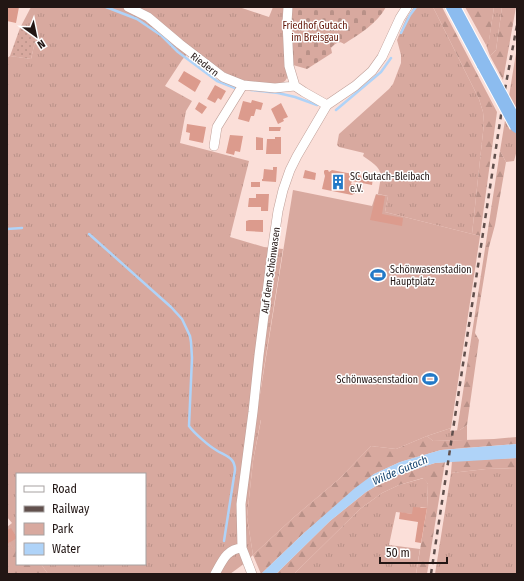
<svg xmlns="http://www.w3.org/2000/svg" width="524" height="581" font-family="'Fira Sans Condensed',sans-serif">
  <defs>
    <pattern id="grass-tufts" width="24" height="20" patternUnits="userSpaceOnUse"><rect width="24" height="20" fill="#d8a99f"/><path d="M3 7l-1-3M5 7V3M7 7l1-3M15 17l-1-3M17 17v-4M19 17l1-3" fill="none" stroke="#b99188"/></pattern>
    <pattern id="forest-firs" width="22" height="20" patternUnits="userSpaceOnUse"><rect width="22" height="20" fill="#d8a99f"/><path d="M5 1l3.5 6h-7zM16 11l3.5 6h-7z" fill="#b99188"/></pattern>
    <pattern id="cemetery-stones" width="16" height="16" patternUnits="userSpaceOnUse"><rect width="16" height="16" fill="#d8a99f"/><path d="M2 7V4a2 2 0 0 1 4 0v3zM10 15v-3a2 2 0 0 1 4 0v3z" fill="#b99188"/></pattern>
    <pattern id="garden-dots" width="8" height="8" patternUnits="userSpaceOnUse"><rect width="8" height="8" fill="#d8a99f"/><path d="M2 2h.1M6 6h.1" fill="none" stroke="#b99188" stroke-width="1.8" stroke-linecap="round"/></pattern>
  </defs>
  <rect width="100%" height="100%" fill="#fbdfd9"/>
  <!-- grass -->
  <path fill="url(#grass-tufts)" d="M31 7H239L269 17 273 7H292L287 78 285 81 280 84C269 83 258 83 248 81 226 77 210 62 192 48L182 60 165 86 192 101 186 111 180 143 249 161 230 237 264 247 283 249 256 418 261 419 253 461 247 517 253 555 241 566 230 574H48L41 564H145V474H17V546L13 549 7 538V527L12 523 7 517V58L10 56 31 59 37 33 20 28Z
    M414 7H433L479 99 483 112 484 123 472 234 385 212 388 196 378 194C382 171 384 170 363 156L364 153 339 147 337 145 339 134 389 89 393 84 401 63V55L397 40 406 19Z
    M494 7H502L496 50 490 56 486 45 489 40Z
    M517 47V150L514 161 506 162 500 151Z
    M467 425V440L433 441 427 436 451 428 450 431 460 430Z
    M517 468V574H435L451 473 486 469Z
    M424 478 428 484 427 508 421 507 412 514 396 512 389 545 420 549 416 574H294L360 509 382 493 399 485Z"/>
  <!-- forest -->
  <path fill="url(#forest-firs)" d="M433 7H442L497 112 480 236 472 234 484 123 483 112 479 99Z
    M465 7H494L489 41 486 45Z
    M502 7H516L503 80 490 56 496 50Z
    M500 151 506 162 495 225 489 247 475 333 479 340 467 425 460 430 457 431Z
    M427 436 433 441 494 439 517 437V444L441 450 400 462 374 474 304 533 261 574 253 555 293 518 339 479 371 446 396 449Z
    M517 458V468L486 469 451 473 452 461Z
    M445 462 427 574H416L427 508 428 484 423 478 399 485 382 493 360 509 294 574H276L330 521 366 492 391 477 435 463Z
    M7 538 13 548 17 546V564H41L48 574H7Z"/>
  <!-- cemetery -->
  <path fill="url(#cemetery-stones)" d="M292 7H386C377 24 359 34 344 44 339 40 335 44 331 48L332 53 307 69 293 65 291 14Z"/>
  <!-- park -->
  <path fill="#d8a99f" d="M293 190 372 206 376 194 388 196 385 212 480 236 451 428 427 436 396 449 371 446 339 479 293 518 253 555 247 517 253 461 261 420 256 419Z"/>
  <!-- garden -->
  <path fill="url(#garden-dots)" d="M20 28 37 33 31 59 10 56Z"/>
  <!-- water -->
  <path fill="#afd3f8" d="M517 444V458L435 463 391 477 366 492 330 521 276 574H261L304 533 355 488 374 474 400 462 441 450Z"/>
  <g fill="none" stroke-linecap="round" stroke-linejoin="round">
    <!-- stream -->
    <path stroke="#afd3f8" stroke-width="2.5" d="M106 7 137 19 162 36 178 52 217 81 235 88
      M401 33 410 15 416 7
      M251 90 278 93 295 97 317 105
      M336 110 381 72 391 58
      M7 229 22 228
      M89 234 171 307 182 319 190 336 191 342 192 358 189 426C194 433 209 446 216 450 225 456 235 457 235 470L224 541"/>
  </g>
  <!-- building -->
  <path fill="#dc9b8d" d="M7 7H19L16 23 7 21Z
    M184 71 201 81 195 92 178 81Z
    M215 85 226 91 221 100 218 98 215 103 207 99Z
    M252 100 263 103 261 110 256 109 254 116H251L249 122 238 119 243 101 251 103Z
    M199 102 207 107 202 114 195 109Z
    M281 103 288 117 283 119 284 121 278 124 271 109Z
    M187 124 206 127 203 143 189 140 190 133 186 132Z
    M269 127H281L280 131H269Z
    M230 135 243 136 240 152 235 151 234 155 226 153Z
    M256 137 263 138V150H256Z
    M275 137H281V154H266L267 139H275Z
    M273 167H277L276 182 262 181V179H263L264 169 273 170Z
    M305 170 316 173 315 180 303 178Z
    M325 170H328L329 172 332 170 373 178 372 185 352 181 351 184 358 185 357 192 352 195 322 189 325 176 324 173V171Z
    M251 182H260V187H251Z
    M256 194H269L268 211H261V207H248L249 198H256Z
    M376 195 385 196 382 214 403 218 402 226 370 220Z
    M249 220H263V232L246 231V221Z
    M413 507 427 508 421 543 415 542 418 522 399 519 400 512 412 514Z
    M11 528 17 538 7 544V530Z"/>
  <g fill="none" stroke-linecap="round" stroke-linejoin="round">
    <defs>
      <path id="minor" d="M128 7 148 17 180 44 223 77 243 85 275 88 295 86
        M288 7 287 22 289 66 295 86 304 92 327 105
        M214 146 217 127 243 85
        M215 574C222 562 226 549 242 548
        M252 574 242 548 241 504 253 412 259 355 273 245 278 211 283 190 290 170 297 156 327 105 355 86 372 71 382 57 400 18 407 7"/>
      <path id="highway" d="M453 7 484 65"/>
    </defs>
    <!-- minor casing -->
    <use href="#minor" stroke="#c0a099" stroke-width="10"/>
    <!-- highway casing -->
    <use href="#highway" stroke="#fff" stroke-width="16"/>
    <!-- minor -->
    <use href="#minor" stroke="#fff" stroke-width="9"/>
    <!-- highway -->
    <use href="#highway" stroke="#8cbcef" stroke-width="14"/>
    <!-- rail -->
    <path stroke="#61504d" stroke-width="2.5" stroke-dasharray="5 5" stroke-linecap="butt" d="M431 574 505 89 517 25"/>
    <defs>
      <path id="highway-bridge" d="M484 65 517 126"/>
    </defs>
    <!-- highway-bridge casing -->
    <use href="#highway-bridge" stroke="#fff" stroke-width="16" stroke-linecap="butt"/>
    <!-- highway-bridge -->
    <use href="#highway-bridge" stroke="#8cbcef" stroke-width="14"/>
  </g>
  <!-- icons -->
  <defs>
    <symbol id="building-bare" viewBox="-9 -9 18 18"><path d="M-4-6H4V6H1V3H-1V6H-4ZM-2.5-4.3h1.7v1.8h-1.7ZM.8-4.3h1.7v1.8H.8ZM-2.5-1h1.7V.8h-1.7ZM.8-1h1.7V.8H.8Z" fill="#2279c7" stroke="#fff" stroke-width="2.5" paint-order="stroke"/></symbol>
    <symbol id="stadium-bare" viewBox="-9 -9 18 18"><path d="M0-5a6.5 5 0 1 0 0 10a6.5 5 0 1 0 0-10ZM-3.5-1.8h7v3.6h-7Z" fill="#2279c7" stroke="#fff" stroke-width="2.5" paint-order="stroke"/></symbol>
  </defs>
  <g fill-rule="evenodd">
    <use href="#building-bare" x="327" y="171" width="22" height="22"/>
    <use href="#stadium-bare" x="367" y="264" width="22" height="22"/>
    <use href="#stadium-bare" x="419" y="368" width="22" height="22"/>
  </g>
  <g text-anchor="middle" stroke-width="3" stroke-linejoin="round" paint-order="stroke">
    <!-- park labels -->
    <g font-size="10" fill="#631608" stroke="#fff">
      <text x="315" y="29">Friedhof Gutach<tspan x="315" dy="12">im Breisgau</tspan></text>
    </g>
    <!-- street labels -->
    <g font-size="10" fill="#221614" stroke="#fff">
      <text transform="translate(205 64) rotate(37)" y="4">Riedern</text>
      <text transform="translate(270 270) rotate(-82)" y="4">Auf dem Schönwasen</text>
    </g>
    <!-- poi labels -->
    <g font-size="10" fill="#221614" stroke="#fff" text-anchor="start">
      <text x="350" y="180">SC Gutach-Bleibach<tspan x="350" dy="12">e.V.</tspan></text>
      <text x="390" y="273">Schönwasenstadion<tspan x="390" dy="12">Hauptplatz</tspan></text>
      <text x="418" y="383" text-anchor="end">Schönwasenstadion</text>
    </g>
    <!-- water labels -->
    <g font-size="11" font-style="italic" fill="#15446f" stroke="#fff">
      <text transform="translate(400 470) rotate(-23)" y="4">Wilde Gutach</text>
    </g>
  </g>
  <!-- border -->
  <rect width="524" height="581" fill="none" stroke="#221614" stroke-width="16"/>
  <!-- legend -->
  <rect x="16" y="473" width="130" height="92" fill="#ffffff" stroke="#a7a2a1"/>
  <rect x="24" y="486" width="20" height="6" fill="#ffffff" stroke="#a7a2a1"/>
  <text x="52" y="493" font-size="12" fill="#221614">Road</text>
  <rect x="24" y="506" width="20" height="6" fill="#61504d" stroke="#a7a2a1"/>
  <text x="52" y="513" font-size="12" fill="#221614">Railway</text>
  <rect x="24" y="523" width="20" height="12" fill="#d8a99f" stroke="#a7a2a1"/>
  <text x="52" y="533" font-size="12" fill="#221614">Park</text>
  <rect x="24" y="543" width="20" height="12" fill="#afd3f8" stroke="#a7a2a1"/>
  <text x="52" y="553" font-size="12" fill="#221614">Water</text>
  <!-- north arrow -->
  <g transform="translate(36 36) rotate(147)" stroke="#ffffff" stroke-width="3" paint-order="stroke">
  <path d="M0-3L7 15L0 10L-7 15Z" fill="#221614"/>
  <text y="-6" font-size="11" font-weight="bold" text-anchor="middle" fill="#221614">N</text>
  </g>
  <!-- scale -->
  <path d="M380 557v6h67v-6" fill="none" stroke="#221614" stroke-width="2"/>
  <text x="386" y="557" font-size="12" fill="#221614" stroke="#ffffff" stroke-width="3" paint-order="stroke">50 m</text>
</svg>
